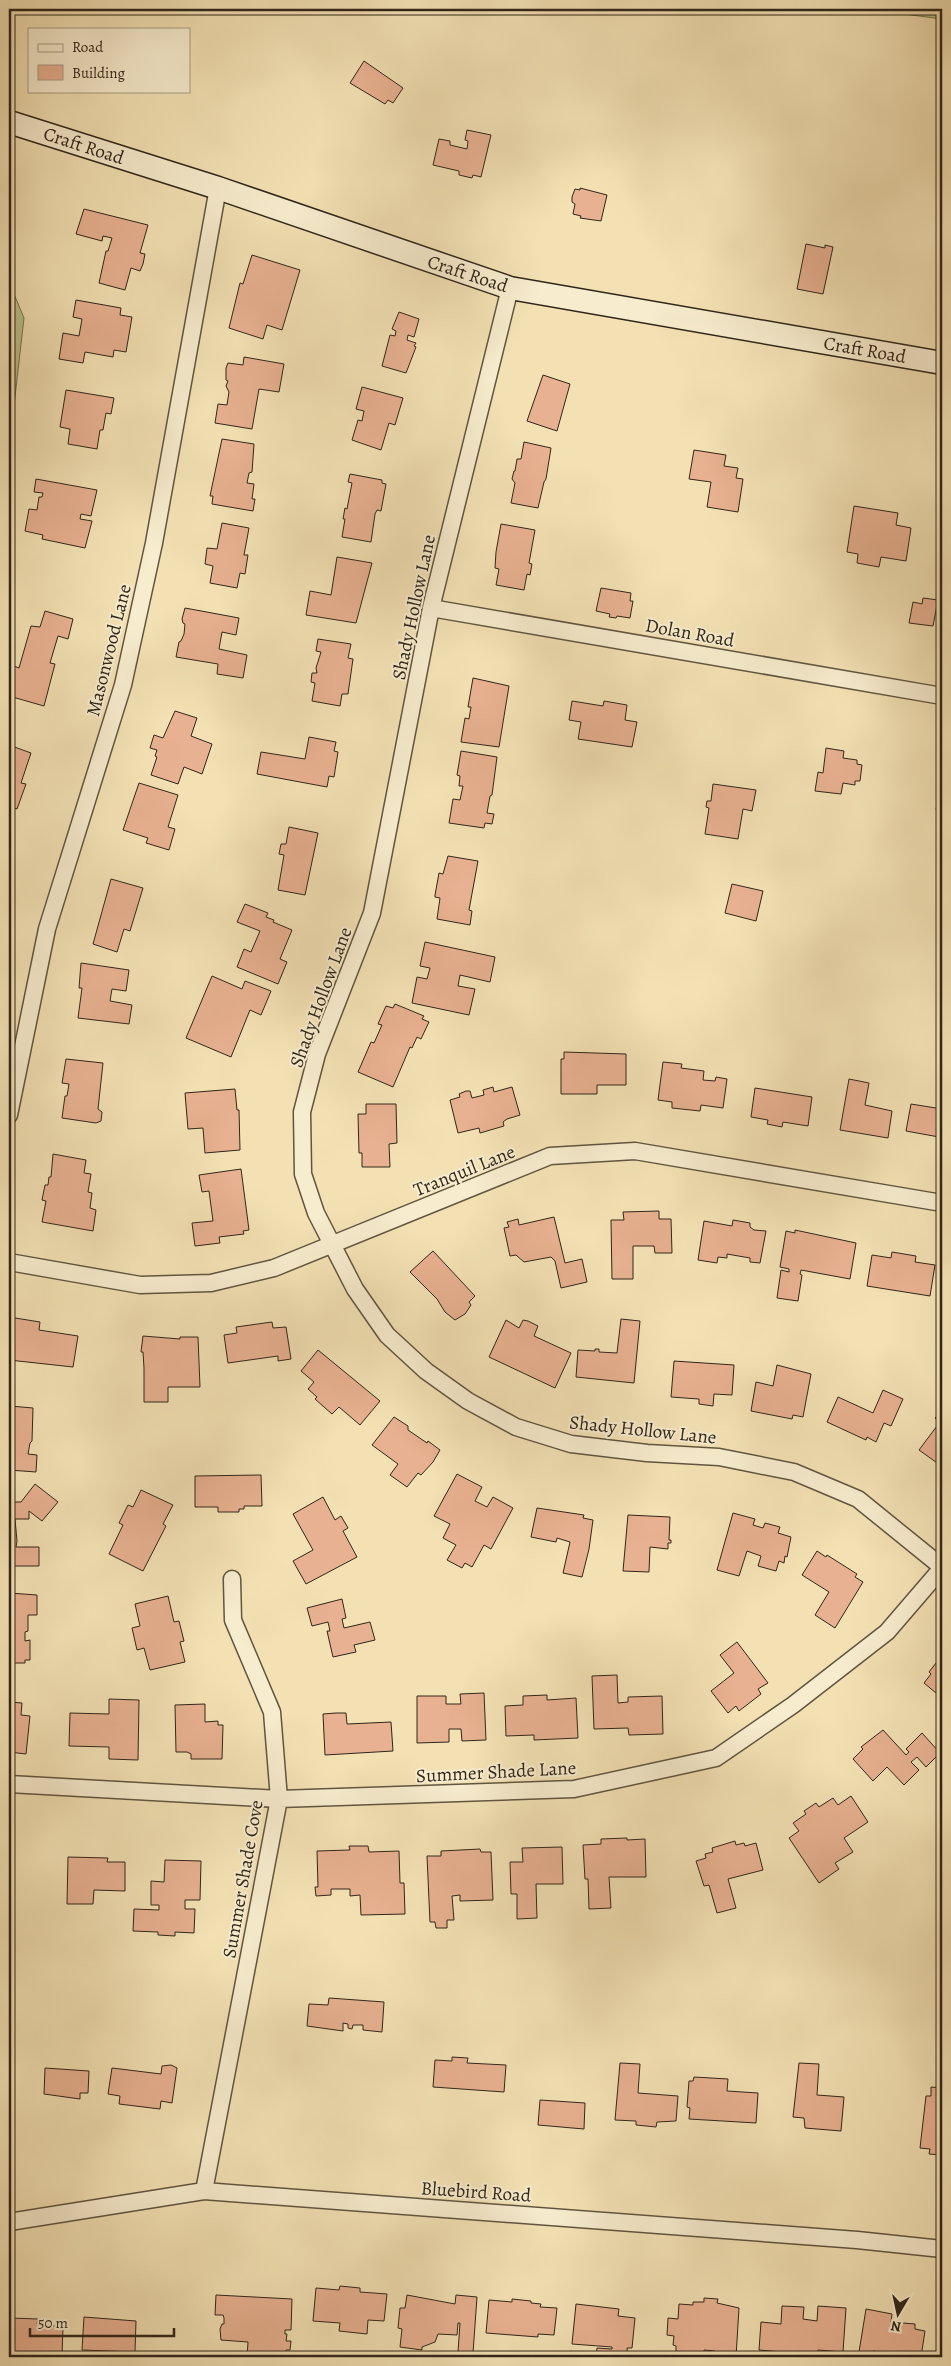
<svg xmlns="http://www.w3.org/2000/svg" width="951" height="2366" font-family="Alegreya,serif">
  <rect width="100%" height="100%" fill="#f3e1b4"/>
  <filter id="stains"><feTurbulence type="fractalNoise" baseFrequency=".004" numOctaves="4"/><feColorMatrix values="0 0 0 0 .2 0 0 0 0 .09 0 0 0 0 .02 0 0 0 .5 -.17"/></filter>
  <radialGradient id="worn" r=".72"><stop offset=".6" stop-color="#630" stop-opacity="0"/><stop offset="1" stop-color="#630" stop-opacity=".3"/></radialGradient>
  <!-- green -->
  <path fill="#bcc28c" stroke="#767452" d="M865 9H942V19Z
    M9 282 24 318 9 449Z"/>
  <!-- building -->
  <path fill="#e8b191" stroke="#302619" d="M364 61 403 88 393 103 388 100 385 104 350 83Z
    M467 130 491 135 481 177 473 175 472 178 459 175V171L433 165 439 139 450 141V145L467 149 468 141 465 140Z
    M580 188 607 195 601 221 580 218 581 216 573 214 575 204 572 202V197L575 189 580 190Z
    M84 209 148 225 140 253 145 254 143 264 140 271 131 268 125 290 99 283 106 251H108L112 238 103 236 102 241 76 234Z
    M806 244 825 248V245L833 247 823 294 797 289Z
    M252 255 300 270 282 330 267 325 263 339 229 328 240 283 243 284Z
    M76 300 121 308 120 315 132 317 126 352 114 350 113 357 85 352 83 363 59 359 63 333 79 336 82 319 73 317Z
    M399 312 419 319 414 337 408 335 407 340 416 343 414 346 416 347 406 373 382 366 390 335 395 336 396 331 392 329Z
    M244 357 284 364 279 392 259 389 252 429 215 423 218 404 227 405 229 392 226 386 228 381 226 380V368L228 363 243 365Z
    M543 375 570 384 557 431 527 421Z
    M362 387 403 398 395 425 389 423 381 450 352 440 358 420 362 421 364 411 356 409Z
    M66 390 114 398 111 414 106 413 103 430H100L97 449 68 444 70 429 60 427Z
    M222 439 254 444 252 472 249 473 247 483 254 484 252 499H255L253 511 212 504 213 496H210Z
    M524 442 551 448 546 479 544 482 538 508 511 503 515 483 512 479 514 471H515L517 459H521Z
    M694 450 726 455 724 466 738 468 736 478 743 479 738 512 707 507 711 482 689 479Z
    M350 474 382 480V483L386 484 381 511 377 510 375 514 371 542 342 537 345 519H343L345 508 347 509 352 483 348 482Z
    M36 479 97 490 91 516 81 514 80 519 92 521 85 548 42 539 43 535 25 531 29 509 37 510 39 497H42L43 493 34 492Z
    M854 506 898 513 896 525 911 528 906 561 881 557 879 567 857 563 858 554 847 552Z
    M222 523 249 528 244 555H248L245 574 240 573 237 588 210 583 213 566 205 564 207 548 217 549Z
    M501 524 535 530 529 563 532 564 530 575 527 574 524 590 496 585 499 569 495 568 496 552Z
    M337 557 372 563 356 623 306 615 310 591 331 595Z
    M601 588 631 593 630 601H633L630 618 617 616 616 618 609 617 610 614 596 611Z
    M923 598 938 600 933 626 909 623 913 602 922 604Z
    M185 608 239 618 236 635 222 632 219 649 247 655 243 678 217 674 218 664 176 657 179 642 181 641 184 634 185 624 183 623 182 619Z
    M45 611 73 619 68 639 58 636 50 663 55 664 44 706 9 696V684L14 666 19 668 31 626 40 627Z
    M318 639 351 644 348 658 353 659 348 694H342L340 706 312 701 315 683 311 682 312 673H317L316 668 321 652 316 651Z
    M473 678 509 686 499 747 461 742 465 718 469 719 471 707H468Z
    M572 701 603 706 604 701 627 705 625 720 637 722 632 747 578 739 581 722 569 720Z
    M175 711 197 718 191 736 212 744 202 774 184 767 178 784 151 775 157 757 155 756 157 750 150 748 154 735 163 738Z
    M309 737 336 742 334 751 338 752 334 777 329 776 327 787 257 774 261 752 305 759Z
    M9 745 31 753 21 783 26 784 17 809 9 806Z
    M826 748 844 751 843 758 857 760V764L862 765 860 781H855V785L843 783 841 794 815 791 818 772 823 773Z
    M461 751 497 757 492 795 490 796 487 813 494 814 492 824 485 823 484 828 449 823 453 799 460 800 463 786H459L460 776 457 775Z
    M942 772V811L936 810Z
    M139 783 178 795 168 827 175 829 169 850 146 843 148 838 123 830Z
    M713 784 756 790 752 811 743 809 738 839 705 834 709 808 706 807 707 801H711Z
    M289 827 318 833 305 895 278 890 284 855 279 854 281 844H286Z
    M448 856 478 861 469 910 472 911 470 925 437 919 440 898 435 897V895L439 873 443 874Z
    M111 879 143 888 130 931 124 929 117 952 93 944Z
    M732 884 763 891 756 921 725 913Z
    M245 904 268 913 266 917 274 920 273 922 292 930 280 959 287 962 278 984 237 967 244 949 251 952 260 931 237 922Z
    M425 942 495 957 490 982 460 975 458 986 475 989 469 1015 412 1003 417 977 427 979 430 968 420 966Z
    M81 963 129 970 126 991 112 989 110 1001 132 1005 129 1024 78 1018 82 988H79Z
    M212 976 242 989 245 981 271 991 261 1015 250 1010 231 1057 186 1038Z
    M395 1004 424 1016 422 1019 429 1022 421 1039 417 1037 412 1048 410 1047 393 1087 358 1072 371 1042 374 1043 382 1025 378 1024 386 1006 393 1008Z
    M564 1052 626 1054V1085H597V1094H561V1059H564Z
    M66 1059 103 1063 98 1109 102 1112 101 1121 96 1123 62 1118 65 1096H67L69 1084 62 1083Z
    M663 1062 682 1064 681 1068 704 1071 703 1080 715 1081 716 1077 727 1079 723 1108 701 1105 700 1111 672 1108V1102L658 1100Z
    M849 1079 869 1083 865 1105 892 1111 888 1138 840 1130Z
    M493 1087 494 1092 512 1087 520 1115 507 1119 503 1122 504 1126 480 1133 479 1128 458 1133 450 1100 460 1097 459 1094 466 1091H470L472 1098 484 1095 483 1090Z
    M755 1088 812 1097 808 1126 783 1122 782 1127 767 1124 768 1120 751 1117Z
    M235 1089 237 1110H239L240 1150 205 1153 203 1128 188 1129 185 1093Z
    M366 1104H396L397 1143 389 1144 390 1167H362V1153H359L358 1114H366Z
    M911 1104 942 1109V1147L937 1146 939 1137 906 1131Z
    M53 1154 86 1160 84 1173 91 1174 88 1192 92 1193 90 1208 96 1210 93 1231 42 1222 46 1201 42 1200 45 1185H48L49 1177H51Z
    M241 1169 249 1230 243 1231 244 1234 219 1237 220 1243 195 1246 192 1223 213 1221 209 1191 202 1192 199 1175Z
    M659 1211V1219H671L672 1253H655L654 1246H633V1279H612L611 1220H624L623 1212Z
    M554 1217 565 1263 582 1259 587 1282 561 1288 555 1261 551 1257 524 1262 516 1255 510 1256 504 1228 509 1227 507 1222 518 1219 519 1225Z
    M733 1220 750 1223V1227L754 1230 766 1231 760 1263 750 1262V1258L727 1254V1258L718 1257 717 1263 698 1260 704 1221 732 1226Z
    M795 1230 856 1243 850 1279 801 1270 800 1274 802 1275 798 1301 777 1298 781 1270 789 1272V1269L780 1267 786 1231 795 1233Z
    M433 1251 475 1296 469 1302 471 1305 465 1314 455 1320 445 1312 437 1299 410 1272Z
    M892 1252 916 1256 915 1262 935 1265 930 1296 867 1286 872 1255 891 1258Z
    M9 1317 40 1322 39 1330 78 1336 73 1367 9 1360Z
    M621 1319 640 1321 634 1383 576 1377 578 1350 595 1351V1349H599V1352L617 1353Z
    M506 1320 519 1328 523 1320 528 1321 538 1326 534 1336 571 1353 555 1388 489 1357Z
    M272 1322 273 1328 286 1327 291 1359 278 1361V1356L228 1363 224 1335 237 1333 236 1327Z
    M143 1336 180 1339V1337H198L200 1387H168V1402H144V1368L143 1352H141Z
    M318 1350 380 1401 360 1425 339 1407 332 1414 315 1399 317 1397 308 1389 314 1382 301 1371Z
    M674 1361 734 1365 732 1395 714 1394 713 1406 699 1404V1399L671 1397Z
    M777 1365 811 1374 803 1417 793 1415 792 1419 751 1411 756 1382 773 1386Z
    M883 1390 903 1399 891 1426 884 1423 876 1442 867 1437 866 1440 827 1422 838 1397 873 1413Z
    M10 1406 33 1408 32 1441 30 1443 28 1454 37 1455 36 1472 9 1470Z
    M940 1413 942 1415V1470L938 1467 940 1465 919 1450 940 1422 935 1418Z
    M394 1417 408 1426V1430L427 1443 428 1441 440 1450 433 1462 421 1475 418 1473 407 1487 390 1475 398 1464 372 1445Z
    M457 1474 482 1487 475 1501 487 1507 493 1497 513 1508 491 1549 484 1545 472 1567 465 1563 462 1568 447 1560 456 1545 443 1538 450 1524 434 1516Z
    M261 1475 262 1506H244V1509H239V1512H218V1507H195V1476Z
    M35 1484 58 1502 42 1521 29 1511V1519H15L17 1541 16 1547H39V1566H9V1502H21Z
    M141 1490 173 1505 163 1524 166 1526 143 1571 109 1554 123 1525 119 1523 128 1505 133 1507Z
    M323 1497 335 1520 341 1516 348 1528 343 1531 357 1557 306 1584 293 1561 313 1550 293 1514Z
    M537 1508 584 1515 583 1518 593 1520 589 1549 582 1577 563 1573 570 1542 557 1538 556 1542 531 1537Z
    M733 1513 755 1519 753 1525 763 1528 765 1523 780 1527 778 1533 791 1537 787 1557 785 1556 784 1563 779 1561 776 1571 758 1566 761 1556 747 1551 739 1576 717 1570Z
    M628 1515 670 1517 669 1540H671V1543H668V1549L650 1547 649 1572 623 1571Z
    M817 1551 826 1557 827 1555 857 1574 855 1577 863 1582 835 1628 815 1615 829 1592 802 1575Z
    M9 1593 37 1595V1615H28V1631L25 1632V1641L30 1640V1660H25V1663H9Z
    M168 1596 174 1622 179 1621 184 1641 180 1642 185 1662 150 1670 144 1648 137 1650 132 1628 140 1626 135 1604Z
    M342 1599 346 1618 342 1619 344 1628 370 1622 375 1640 354 1645 356 1652 333 1657 327 1631H330L328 1622 312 1626 307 1608Z
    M737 1642 768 1683 758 1689 761 1694 739 1711 736 1706 728 1713 711 1691 734 1673 720 1655Z
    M940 1658 942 1660V1698L924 1683 931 1674 929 1672Z
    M617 1675 618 1703 628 1702V1697L662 1696 663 1734 629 1735 628 1728 594 1729 592 1676Z
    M484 1693 486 1740 462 1741 461 1729H449V1742L417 1743V1696H446V1704H461L460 1694Z
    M547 1695V1700L576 1698 578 1738 534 1740V1735L506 1736 505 1706 523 1705V1696Z
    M109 1699 139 1700 138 1760 109 1759V1747L69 1746 70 1713 109 1714Z
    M9 1702 22 1703 21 1715 30 1716 26 1754 9 1752Z
    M205 1704V1722L218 1721V1725H223L222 1759H191V1754L187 1752H176L175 1705Z
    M336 1713H346L347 1724 391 1722 393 1751 325 1755 323 1714Z
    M883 1730 906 1755 909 1752 906 1749 922 1733 940 1753 926 1767 917 1757 911 1762 919 1770 904 1785 887 1767 873 1781 853 1759 863 1749 861 1747Z
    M851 1796 868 1822 844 1838 853 1852 835 1863 839 1869 819 1883 789 1838 799 1831 793 1823 806 1814 804 1811 816 1803 819 1807 833 1798 838 1805Z
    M627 1838V1840L645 1839 646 1877H609L611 1908 589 1909 588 1879H585L583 1845 601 1844V1839Z
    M735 1841 736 1845 744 1843 745 1846 756 1843 763 1870 728 1879 736 1908 717 1913 709 1885 704 1886 696 1861 706 1858 705 1854 713 1852 712 1848Z
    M349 1846H368L369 1852 399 1851 400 1883H404L405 1914 361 1915 360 1895 350 1896V1889H331V1895L316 1896 315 1887H318L317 1851 350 1850Z
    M562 1847 563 1884H536L537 1918 517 1919V1894H511L510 1862H523L522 1848Z
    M480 1849 481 1852H491L493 1900 460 1901V1895L452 1896 454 1920H447V1928H436L435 1922H430L427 1856H441V1851Z
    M68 1857 108 1858 107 1862H125V1891L94 1890 93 1904H67Z
    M165 1860 201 1861 200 1900H185V1909H195L194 1933 175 1932V1936L158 1935V1932L133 1931 134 1909 159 1910V1905H151V1881L164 1882Z
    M329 1998 384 2002 382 2032 363 2030V2025H353L352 2029 348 2028V2024L343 2023V2031L307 2026 309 2004 328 2005Z
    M452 2057 468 2058 467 2063 506 2065 504 2092 433 2087 435 2060 452 2061Z
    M620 2063 640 2064 638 2093 678 2096 676 2121 657 2122 656 2127 636 2125V2121L615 2120Z
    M799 2063 819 2064 817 2095 844 2097 841 2131 805 2128 804 2118 793 2117Z
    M171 2065 177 2068 172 2103 161 2101 160 2109 119 2104 120 2096 108 2094 112 2068 161 2074 162 2066Z
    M45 2068 89 2071 88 2093H80V2099L44 2094Z
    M694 2077 728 2079 727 2091 758 2093 756 2123 689 2119 690 2108 687 2107 689 2081H693Z
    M931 2087 942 2088V2155L929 2154 930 2149 920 2148 926 2096H931Z
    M540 2100 585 2103 584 2129 538 2125Z
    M340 2286 360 2288V2292L387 2294 384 2321 368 2320 367 2334 339 2331 340 2323 313 2321 316 2288 339 2290Z
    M216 2295 292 2299 291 2330H285V2334H287L286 2341H291L290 2350H286L285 2357H247L248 2342 221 2340 220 2329 222 2324H224V2318L223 2315H215Z
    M407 2295 455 2304 456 2295 477 2297 473 2353 458 2352 460 2323H458L457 2335 438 2334 435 2342 422 2347V2350L400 2347 402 2329 398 2328 400 2308H405Z
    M704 2298 718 2299 717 2303 739 2308 736 2357H715V2351L704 2350 703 2357H676V2346L673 2345 674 2336 667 2335 668 2318 678 2319 679 2304 693 2305V2302H704Z
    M512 2299 531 2301V2303L541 2304 540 2307 557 2308 554 2335 538 2334V2337L486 2333 489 2300 512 2302Z
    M576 2304 619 2309 618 2316 635 2318 632 2348H627L628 2357H596L597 2348 612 2349V2347L572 2344Z
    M782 2306 804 2307 803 2319 817 2321 818 2306 846 2308 843 2352 818 2350 817 2355 759 2350 761 2322 781 2324Z
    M866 2309 892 2314 891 2322 915 2324V2329L925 2331 921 2357H892V2354L873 2351 872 2355 859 2352Z
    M84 2317 136 2321 135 2352 82 2350Z
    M10 2318 38 2319 37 2324 63 2327 62 2356 9 2357Z"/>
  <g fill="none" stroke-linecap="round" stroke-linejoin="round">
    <defs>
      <path id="street" d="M510 288 431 608 372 913 317 1054 302 1112 303 1174 316 1213 355 1289 387 1335 426 1371 468 1401 516 1427 571 1444 647 1453 719 1457 794 1472 858 1499 942 1567
        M431 608 942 696
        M9 1115 47 929 123 685 154 543 218 188
        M9 1262 140 1285 211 1283 274 1268 550 1156 635 1151 942 1203
        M9 1784 279 1799 574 1789 716 1758 793 1705 887 1632 942 1568
        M204 2191 279 1799 272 1712 233 1620 232 1579
        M9 2222 204 2191 857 2240 942 2249"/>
      <path id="secondary" d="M9 122 218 188 510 288 942 363"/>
    </defs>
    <!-- street casing -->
    <use href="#street" stroke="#615540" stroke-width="19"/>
    <!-- secondary casing -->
    <use href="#secondary" stroke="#302619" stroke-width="25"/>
    <!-- street -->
    <use href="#street" stroke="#f7ecce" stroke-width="16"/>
    <!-- secondary -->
    <use href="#secondary" stroke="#f7ecce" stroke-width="22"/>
  </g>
  <g text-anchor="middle" stroke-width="4" stroke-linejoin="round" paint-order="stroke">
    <!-- street labels -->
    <g font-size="19" fill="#302619" stroke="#f7ecce">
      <text transform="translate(84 145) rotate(18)" y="7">Craft Road</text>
      <text transform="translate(468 273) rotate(18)" y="7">Craft Road</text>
      <text transform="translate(865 349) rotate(10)" y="7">Craft Road</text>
      <text transform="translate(413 607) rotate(-78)" y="7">Shady Hollow Lane</text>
      <text transform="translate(690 632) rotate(10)" y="7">Dolan Road</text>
      <text transform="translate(108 650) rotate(-76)" y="7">Masonwood Lane</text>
      <text transform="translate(320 997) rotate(-70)" y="7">Shady Hollow Lane</text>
      <text transform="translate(464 1170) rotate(-22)" y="7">Tranquil Lane</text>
      <text transform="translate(643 1429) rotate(6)" y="7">Shady Hollow Lane</text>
      <text transform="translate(496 1771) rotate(-3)" y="7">Summer Shade Lane</text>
      <text transform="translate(242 1879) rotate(-80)" y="7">Summer Shade Cove</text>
      <text transform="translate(476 2191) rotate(4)" y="7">Bluebird Road</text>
    </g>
  </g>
  <!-- margin -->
  <rect width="951" height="2366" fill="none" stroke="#f3e1b4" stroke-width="30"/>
  <rect x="10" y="10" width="931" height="2346" fill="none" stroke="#302619" stroke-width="2.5"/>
  <rect x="15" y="15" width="921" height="2336" fill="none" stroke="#302619"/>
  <!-- legend -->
  <rect x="28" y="28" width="162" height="65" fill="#f7ecce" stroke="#a79d86"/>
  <rect x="38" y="44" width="25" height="8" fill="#f7ecce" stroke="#a79d86"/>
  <text x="72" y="52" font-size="15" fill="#302619">Road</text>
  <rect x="38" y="65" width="25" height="15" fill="#e8b191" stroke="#a79d86"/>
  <text x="72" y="78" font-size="15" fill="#302619">Building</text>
  <!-- north arrow -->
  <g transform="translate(898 2314) rotate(189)" stroke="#f7ecce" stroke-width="4" paint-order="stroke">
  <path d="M0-4L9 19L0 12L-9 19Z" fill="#302619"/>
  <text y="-8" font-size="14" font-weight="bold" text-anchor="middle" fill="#302619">N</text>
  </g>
  <!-- scale -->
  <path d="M30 2328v8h144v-8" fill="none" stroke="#302619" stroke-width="2.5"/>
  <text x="38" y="2328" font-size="15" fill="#302619" stroke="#f7ecce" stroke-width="4" paint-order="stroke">50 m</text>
  <rect width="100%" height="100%" filter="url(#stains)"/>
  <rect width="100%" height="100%" fill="url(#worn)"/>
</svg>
